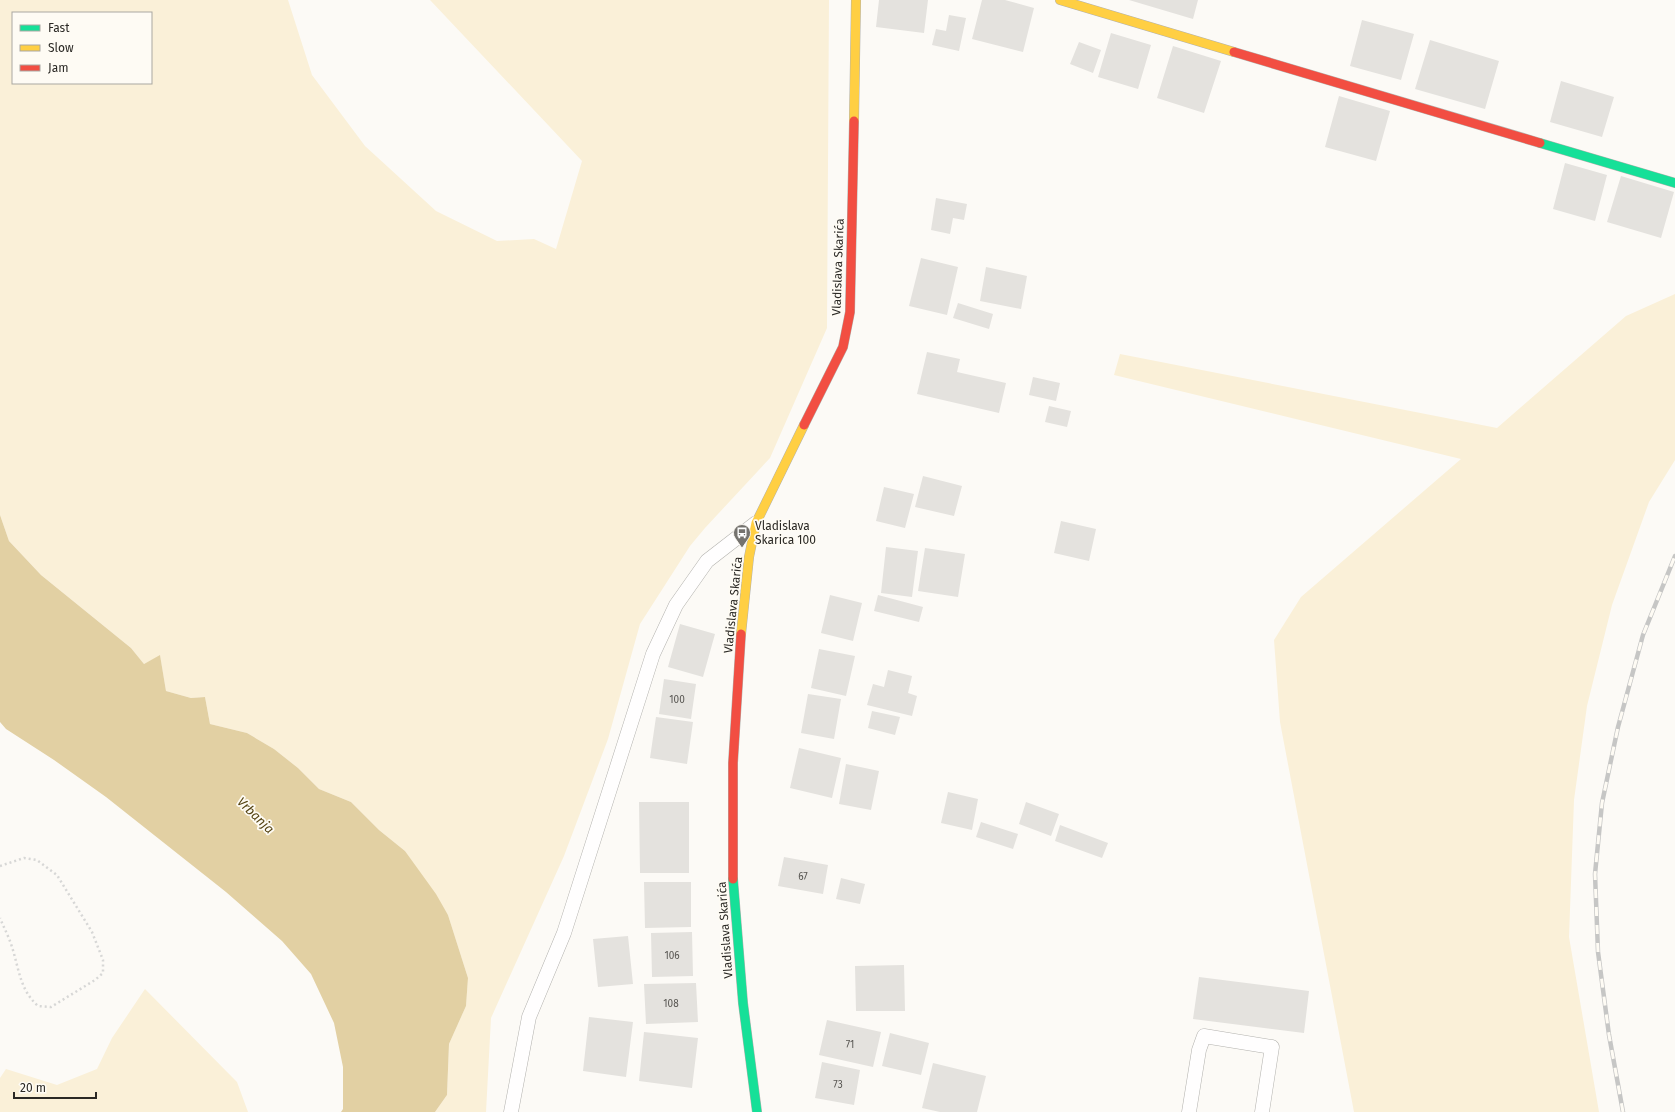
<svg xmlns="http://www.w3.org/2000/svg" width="1675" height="1112" font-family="'Fira Sans',sans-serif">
  <rect width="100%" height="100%" fill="#fcfaf6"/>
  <!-- green -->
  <path fill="#faf0d8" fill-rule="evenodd" d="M0 0H288L312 75 365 146 436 211 497 241 534 239 556 249 582 161 430 0H829L827 328 770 458 705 528 690 546 640 624 608 739 564 856 491 1018 486 1112H435L447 1095 449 1044 466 1006 468 978 448 915 405 851 379 830 351 802 319 789 298 768 274 749 247 733 210 724 205 697 191 698 166 691 160 656 144 664 131 648 41 575 9 541 0 515ZM13 13H151V83H13Z
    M1675 294V460L1649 502 1612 605 1587 706 1574 800 1569 937 1599 1112H1354L1280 722 1274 640 1301 597 1461 459 1114 375 1120 354 1497 428 1626 316Z
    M145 989 237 1082 248 1112H0V1078L6 1069 57 1085 97 1069 112 1038Z"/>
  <!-- water -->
  <path fill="#e2d0a3" d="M0 515 9 541 41 575 131 648 144 664 160 655 166 691 191 698 205 697 210 724 247 733 274 749 298 768 319 789 351 802 379 830 405 851 436 894 448 915 468 978 466 1006 449 1044 447 1095 435 1112H341L343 1109V1067L334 1023 311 974 282 941 226 892 106 797 54 760 6 729 0 722Z"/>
  <!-- building -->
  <path fill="#e4e2de" d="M879 0H928L924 33 876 27Z
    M982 0H1005L1034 8 1023 52 972 39Z
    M1129 0H1198L1193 19Z
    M949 15 966 18 959 51 932 45 936 29 946 31Z
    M1362 20 1414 34 1401 80 1350 66Z
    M1111 33 1151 45 1138 89 1098 77Z
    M1430 40 1499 61 1485 109 1415 89Z
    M1079 42 1101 50 1093 73 1070 64Z
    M1173 46 1221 61 1204 113 1157 98Z
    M1561 81 1614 97 1602 137 1550 122Z
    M1339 96 1390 111 1376 161 1325 147Z
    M1565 163 1607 175 1595 221 1553 209Z
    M1621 176 1674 192 1661 238 1607 222Z
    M936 198 967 204 964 220 953 218 950 234 931 230Z
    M921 258 958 267 947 315 909 306Z
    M986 267 1027 276 1021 309 980 301Z
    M958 303 993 314 989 329 953 318Z
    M927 352 960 359 957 372 1006 383 999 413 917 394Z
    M1033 377 1060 383 1056 401 1029 395Z
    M1049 406 1071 411 1067 427 1045 422Z
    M923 476 962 486 954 516 915 507Z
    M884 487 914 494 905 528 876 521Z
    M1061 521 1096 529 1089 561 1054 553Z
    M886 547 918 551 912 597 881 593Z
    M925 548 965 554 958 597 918 591Z
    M830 595 862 603 853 641 821 633Z
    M878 595 923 607 919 622 874 611Z
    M680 624 715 634 703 677 668 667Z
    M819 649 855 656 846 696 811 688Z
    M888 670 912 676 908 693 917 696 912 716 867 705 873 684 884 687Z
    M664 679 696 684 691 719 659 714Z
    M808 694 841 699 834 739 801 733Z
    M872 711 900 717 895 735 868 728Z
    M656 717 693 722 687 764 650 758Z
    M799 748 841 758 832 798 790 788Z
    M846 764 879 771 871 810 839 804Z
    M948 792 978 799 972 830 941 823Z
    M639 802H689V873H640Z
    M1026 802 1059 814 1051 836 1019 824Z
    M981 822 1018 834 1013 849 976 837Z
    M1060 825 1108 843 1102 858 1055 841Z
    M784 857 828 865 823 894 778 886Z
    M841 878 865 884 860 904 836 899Z
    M644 882H691V927L645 928Z
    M692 932 693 976 652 977 651 933Z
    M628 936 633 984 598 987 593 939Z
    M904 965 905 1011H856L855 966Z
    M1199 977 1309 991 1304 1033 1193 1019Z
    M696 983 698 1022 646 1024 644 984Z
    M589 1017 633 1022 626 1077 583 1071Z
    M827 1020 881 1032 873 1067 819 1055Z
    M644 1032 698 1038 692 1088 639 1081Z
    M890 1033 929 1043 921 1075 882 1066Z
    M822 1062 860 1070 854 1105 815 1098Z
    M933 1063 986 1076 977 1112H940L922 1108Z"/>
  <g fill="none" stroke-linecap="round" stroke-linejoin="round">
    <defs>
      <path id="lane" d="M511 1112 529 1017 564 933 653 654 676 605 707 561 756 523
        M1189 1112 1199 1050 1204 1036 1272 1047 1262 1112"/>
      <path id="fast" d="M1540 143 1675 183
        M733 879 743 1003 757 1112"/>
      <path id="slow" d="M1060 0 1234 52
        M854 121 856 0
        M741 634 749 557 756 523 804 425"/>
      <path id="jam" d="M1234 52 1540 143
        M804 425 843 347 850 312 854 121
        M733 879V763L741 634"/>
    </defs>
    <!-- lane casing -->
    <use href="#lane" stroke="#b3b2ae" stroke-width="15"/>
    <!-- fast casing -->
    <use href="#fast" stroke="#b3b2ae" stroke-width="10"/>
    <!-- slow casing -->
    <use href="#slow" stroke="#b3b2ae" stroke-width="10"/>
    <!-- jam casing -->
    <use href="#jam" stroke="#b3b2ae" stroke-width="10"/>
    <!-- path -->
    <path stroke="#d7d7d6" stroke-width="2.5" stroke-dasharray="2 3" stroke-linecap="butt" d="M0 866 24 858 37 860 57 875 92 932 103 960V973L95 980 51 1007 38 1006C20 990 19 969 12 947 9 937 4 928 0 918"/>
    <!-- lane -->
    <use href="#lane" stroke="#fffefe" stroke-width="14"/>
    <!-- fast -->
    <use href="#fast" stroke="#16e098" stroke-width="9"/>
    <!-- slow -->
    <use href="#slow" stroke="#ffcf43" stroke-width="9"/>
    <!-- jam -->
    <use href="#jam" stroke="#f24e42" stroke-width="9"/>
    <defs>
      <path id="rail" d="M1623 1112 1609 1035 1598 952 1595 874 1602 803 1618 727 1643 635 1675 556"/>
    </defs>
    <!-- rail casing -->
    <use href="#rail" stroke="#c6c6c5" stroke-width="4.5"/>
    <!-- rail -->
    <use href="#rail" stroke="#fefbf4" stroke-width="3" stroke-dasharray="9" stroke-linecap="butt"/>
  </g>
  <!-- icons -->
  <defs>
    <symbol id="bus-pin" viewBox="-11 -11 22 30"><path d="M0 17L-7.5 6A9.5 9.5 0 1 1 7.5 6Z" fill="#74726e" stroke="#fefbf4"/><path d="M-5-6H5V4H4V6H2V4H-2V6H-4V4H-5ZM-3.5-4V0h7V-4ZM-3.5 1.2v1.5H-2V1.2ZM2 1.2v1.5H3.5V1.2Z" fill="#fff"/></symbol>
  </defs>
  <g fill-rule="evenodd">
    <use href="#bus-pin" x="732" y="523" width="20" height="27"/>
  </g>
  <g text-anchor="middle" stroke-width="3.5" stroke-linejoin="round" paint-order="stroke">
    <!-- number labels -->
    <g font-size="10" fill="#585652">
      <text x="677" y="703">100</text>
      <text x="803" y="880">67</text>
      <text x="672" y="959">106</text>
      <text x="671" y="1007">108</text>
      <text x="850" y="1048">71</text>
      <text x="838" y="1088">73</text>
    </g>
    <!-- street labels -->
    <g font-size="12" fill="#2a2824" stroke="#fefbf4">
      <text transform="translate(838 267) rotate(-88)" y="4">Vladislava Skarića</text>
      <text transform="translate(733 605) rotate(-84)" y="4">Vladislava Skarića</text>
      <text transform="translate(725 930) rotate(-94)" y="4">Vladislava Skarića</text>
    </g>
    <!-- poi labels -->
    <g font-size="12" fill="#2a2824" stroke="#fefbf4" text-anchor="start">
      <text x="755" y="530">Vladislava<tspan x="755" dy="14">Skarica 100</tspan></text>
    </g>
    <!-- water labels -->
    <g font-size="13" font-style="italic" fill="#534211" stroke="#fefbf4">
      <text transform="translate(256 815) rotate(44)" y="5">Vrbanja</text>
    </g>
  </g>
  <!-- legend -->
  <rect x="12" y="12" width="140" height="72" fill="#fefbf4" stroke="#a9a7a1"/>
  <rect x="20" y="25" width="20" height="6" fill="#16e098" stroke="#a9a7a1"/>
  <text x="48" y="32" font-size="12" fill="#2a2824">Fast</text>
  <rect x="20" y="45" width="20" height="6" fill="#ffcf43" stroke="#a9a7a1"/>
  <text x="48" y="52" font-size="12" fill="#2a2824">Slow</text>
  <rect x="20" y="65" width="20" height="6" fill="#f24e42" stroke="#a9a7a1"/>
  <text x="48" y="72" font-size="12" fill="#2a2824">Jam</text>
  <!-- scale -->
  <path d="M14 1092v6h82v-6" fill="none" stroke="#2a2824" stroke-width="2"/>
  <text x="20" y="1092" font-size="12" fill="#2a2824" stroke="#fefbf4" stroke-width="3" paint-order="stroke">20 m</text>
</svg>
